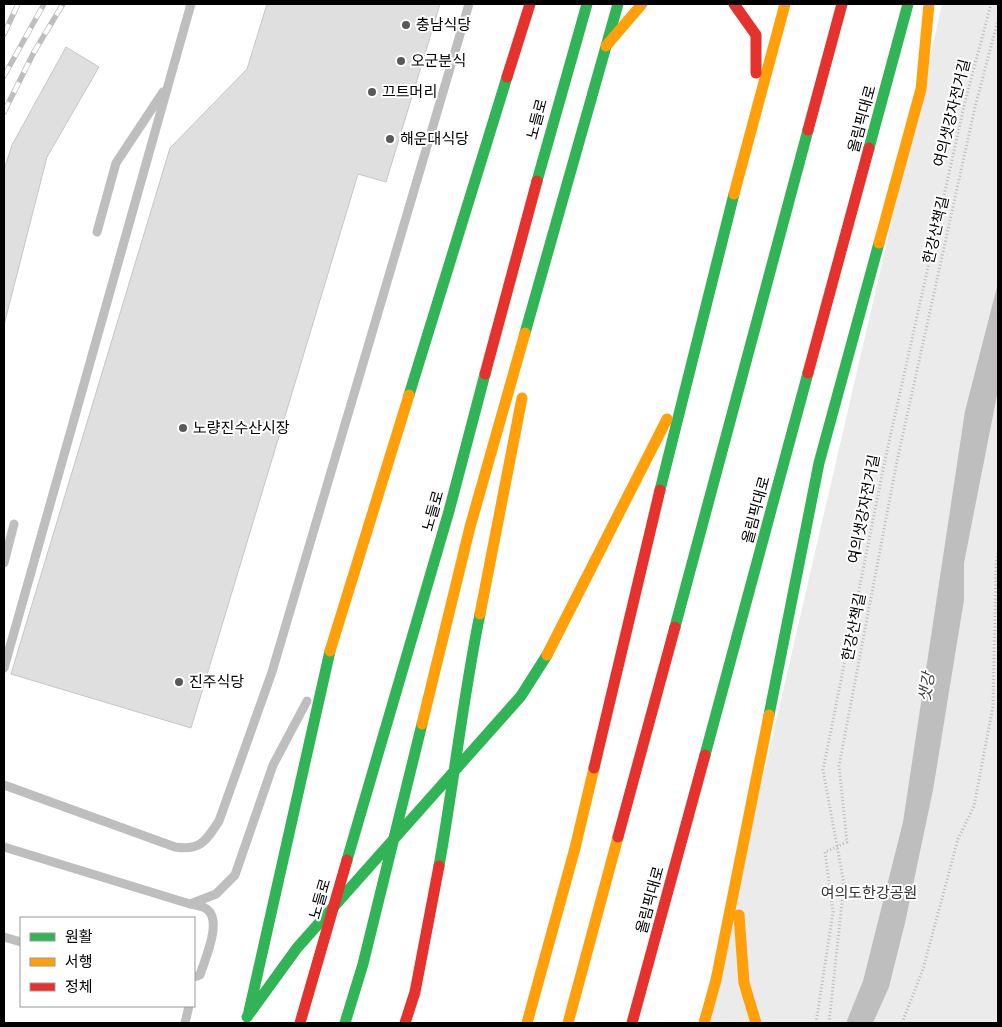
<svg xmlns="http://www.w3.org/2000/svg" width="1002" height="1027" font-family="Inter,'Noto Sans KR',sans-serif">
  <rect width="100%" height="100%" fill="#fff"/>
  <!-- green -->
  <path fill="#ebebeb" d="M942 4H998V1023H706Z"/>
  <!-- water -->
  <path fill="#bebebe" d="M998 283V390L964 563V600L933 790 905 923 889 987 873 1023H846L863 981 903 822 965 411Z"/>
  <!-- building -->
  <path fill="#dfdfdf" stroke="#c6c6c6" d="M267 4H440L386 182 358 174 191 728 11 674 170 148 247 69Z
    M66 47 99 67 47 157 4 325V170L12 145Z"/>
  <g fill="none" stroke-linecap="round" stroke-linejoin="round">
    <!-- path -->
    <path stroke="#b9b9b9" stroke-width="3" stroke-dasharray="1 2.5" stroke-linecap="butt" d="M816 1023 833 912 825 852 847 842 839 766 897 461 975 107 998 20
      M829 1023 844 884 823 770 885 460 964 106 991 4
      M902 1023 923 969 958 839 974 806 993 706 996 563 998 553"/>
    <!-- lane -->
    <path stroke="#bebebe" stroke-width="9" d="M97 232 116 163 163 92
      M4 563 14 524
      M4 668 191 4
      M4 785 175 847C200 851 206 841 219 821L272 672 469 4
      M4 847 190 904 216 894 235 875 273 765 307 701
      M190 904C195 905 201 906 205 908 224 918 205 959 200 975L194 977
      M4 937 21 942
      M185 1023 189 1006"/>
    <!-- fast -->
    <path stroke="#30b455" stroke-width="11" d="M869 148 908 4
      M537 181 587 4
      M525 333 618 4
      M409 395 507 77
      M660 490 734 194
      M675 627 808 130
      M769 715 819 463 879 243
      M705 755 808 373
      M347 860 449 511 485 374
      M439 866C454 782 463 697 480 614
      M248 1016 330 651
      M247 1017 297 948 521 696 547 655
      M345 1023 363 964 422 724"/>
    <!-- slow -->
    <path stroke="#ff9f0a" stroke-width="11" d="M606 46 642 4
      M734 194 785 4
      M879 243 921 89 929 4
      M480 614 522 398
      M330 651 409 395
      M547 655 667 419
      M422 724 470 527 525 333
      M739 915 744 983 756 1023
      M527 1023 575 848 594 768
      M568 1023 618 837
      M704 1023 716 980 769 715"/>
    <!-- jam -->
    <path stroke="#e5322d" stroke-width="11" d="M734 4 756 35V73
      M507 77 530 4
      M808 130 842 4
      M808 373 869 148
      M485 374 537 181
      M594 768 660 490
      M618 837 675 627
      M300 1023 347 860
      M405 1023 415 992 439 866
      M632 1023 705 755"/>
    <defs>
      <path id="rail" d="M4 34 18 4
        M4 76 44 4
        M4 112 34 52 63 4"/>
    </defs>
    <!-- rail casing -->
    <use href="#rail" stroke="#bebebe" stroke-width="5.5"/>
    <!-- rail -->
    <use href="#rail" stroke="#fff" stroke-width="4" stroke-dasharray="11" stroke-linecap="butt"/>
  </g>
  <!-- markers -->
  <g fill="#595959" stroke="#fff" stroke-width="2">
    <circle cx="406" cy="25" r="5"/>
    <circle cx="401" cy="61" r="5"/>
    <circle cx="372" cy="92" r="5"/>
    <circle cx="390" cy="139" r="5"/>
    <circle cx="183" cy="428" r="5"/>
    <circle cx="179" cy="682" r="5"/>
  </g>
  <g text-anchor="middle" stroke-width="4" stroke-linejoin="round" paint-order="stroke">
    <!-- poi labels -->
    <g font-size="15" fill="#000" stroke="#fff" text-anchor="start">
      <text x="416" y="30">충남식당</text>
      <text x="411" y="66">오군분식</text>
      <text x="382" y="97">끄트머리</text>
      <text x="400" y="144">해운대식당</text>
      <text x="193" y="433">노량진수산시장</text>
      <text x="189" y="687">진주식당</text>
    </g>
    <!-- street labels -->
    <g font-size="15" fill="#000" stroke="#fff">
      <text transform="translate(952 113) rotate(-76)" y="5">여의샛강자전거길</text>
      <text transform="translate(537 119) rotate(-75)" y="5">노들로</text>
      <text transform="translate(862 119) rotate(-75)" y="5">올림픽대로</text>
      <text transform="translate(936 230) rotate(-77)" y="5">한강산책길</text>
      <text transform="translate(864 509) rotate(-79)" y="5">여의샛강자전거길</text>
      <text transform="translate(756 510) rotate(-75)" y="5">올림픽대로</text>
      <text transform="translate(433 511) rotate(-74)" y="5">노들로</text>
      <text transform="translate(854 627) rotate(-79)" y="5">한강산책길</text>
      <text transform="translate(320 899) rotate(-74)" y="5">노들로</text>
      <text transform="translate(650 900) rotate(-75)" y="5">올림픽대로</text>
    </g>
    <!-- park labels -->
    <g font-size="15" fill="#323232" stroke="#fff">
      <text x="869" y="898">여의도한강공원</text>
    </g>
    <!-- water labels -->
    <g font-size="16" font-style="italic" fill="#434343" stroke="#fff">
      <text transform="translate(926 687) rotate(-81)" y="6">샛강</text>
    </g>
  </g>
  <!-- border -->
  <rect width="1002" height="1027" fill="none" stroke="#000000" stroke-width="10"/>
  <!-- legend -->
  <rect x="20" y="917" width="175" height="90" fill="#ffffff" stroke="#999999"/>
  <rect x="30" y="933" width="25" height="8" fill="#30b455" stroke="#999999"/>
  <text x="65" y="942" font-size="15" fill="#000000">원활</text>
  <rect x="30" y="958" width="25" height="8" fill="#ff9f0a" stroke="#999999"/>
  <text x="65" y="967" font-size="15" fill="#000000">서행</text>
  <rect x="30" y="983" width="25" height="8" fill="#e5322d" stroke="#999999"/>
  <text x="65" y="992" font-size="15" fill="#000000">정체</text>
</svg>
